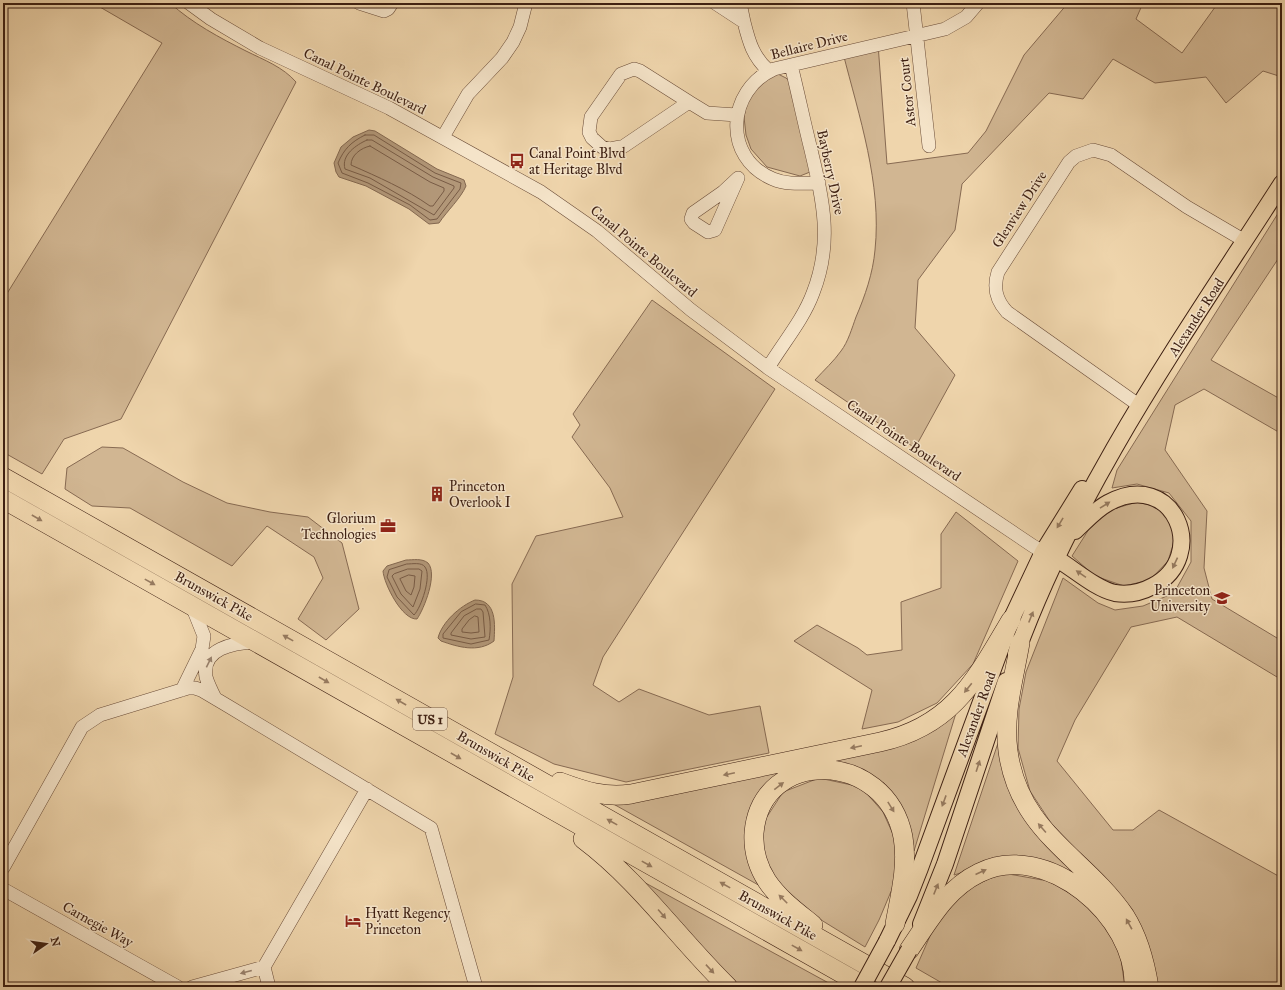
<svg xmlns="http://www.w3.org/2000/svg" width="1285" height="990" font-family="'IM FELL Great Primer',serif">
  <rect width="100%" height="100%" fill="#efd5ac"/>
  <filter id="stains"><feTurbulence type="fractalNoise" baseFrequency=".005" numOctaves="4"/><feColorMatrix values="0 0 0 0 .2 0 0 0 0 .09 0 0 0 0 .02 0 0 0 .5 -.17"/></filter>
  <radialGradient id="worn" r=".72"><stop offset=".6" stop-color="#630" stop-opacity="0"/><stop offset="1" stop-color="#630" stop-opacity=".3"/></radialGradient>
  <!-- green -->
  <path fill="#d1b692" stroke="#876a52" d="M93 3H170C192 23 220 38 246 51 264 60 283 67 296 82L121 419 64 439 42 474 3 452V300L162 43Z
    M1068 3H1143L1136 19 1182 53 1218 3H1282V77L1263 71 1226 103 1206 77 1155 83 1113 59 1083 99 1049 93 962 184 955 230 918 280 915 328 955 375 915 448 815 380C824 370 834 361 841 351 848 342 852 328 856 317 865 296 873 273 875 250 882 184 859 116 843 53L878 44 887 164 968 153 986 131 1024 55Z
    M778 74 786 78 790 82 810 172 800 176 767 167 751 149 746 135 744 117 748 96 765 79Z
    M1282 207V253L1211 360 1282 400V434L1204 389 1175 405 1165 450 1207 511 1204 568 1212 599 1282 641V680L1177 617 1131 627 1075 720 1057 761 1113 830H1133L1159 810 1282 878V987H1156L1122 897 1051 823 1030 791 1018 748 1019 709 1026 672 1063 578 1098 603 1115 610 1143 606 1174 593 1191 562V521L1169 493 1137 484 1112 488 1117 470Z
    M652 300 775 389 603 657 593 685 619 702 639 689 709 715 760 706 769 753 626 782 554 764 495 734 513 677 512 584 536 536 623 517 610 488 572 437 580 425 573 414Z
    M102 447 123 448 183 482 227 503 270 512 308 517 342 543 359 609 326 640 298 619 323 578 314 557 267 526 232 566 130 508 92 506 65 489 67 468Z
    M1137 502 1162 508 1176 535 1168 561 1150 580 1124 586 1095 576 1072 556 1089 529 1110 510Z
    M956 512 1018 561 973 664 937 703 898 722 862 729 872 690 794 641 817 625 858 648 867 655 902 650 901 602 941 588V534Z
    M956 713 914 851 906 817 884 783 826 761Z
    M1001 734 1022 812 1081 877 1003 860 954 875Z
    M789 769 752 810 762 887 608 801Z
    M819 778 861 787 883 812 896 841 895 882 879 920 865 947 792 902 765 862 761 826 783 792Z
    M1003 873 1048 881 1078 898 1100 917 1120 953 1125 987H949L916 968 937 920 968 888Z
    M640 880 836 987H740Z"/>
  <!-- water -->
  <path fill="#b29778" stroke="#83674f" d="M369 130 375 131 437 169 464 180 466 186C461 198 447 211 439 223L429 224 409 209 366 186 339 177 336 172 334 163 341 147 353 137Z
    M406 560C413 560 422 558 428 563 438 574 424 609 417 619 402 620 384 584 383 571L387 566Z
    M475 600C497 600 495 625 494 641 478 653 458 647 441 641L438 638C442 622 460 606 475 600Z"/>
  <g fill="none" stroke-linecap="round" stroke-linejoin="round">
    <!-- shore -->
    <path stroke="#785b45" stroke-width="1" d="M365 135H374L435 173 461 183 460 189 437 219 430 220 410 205 368 183 342 173 338 163C344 149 351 142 365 135Z
      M367 140H372L433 177 454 186V188L434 215 370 178 345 169C341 155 356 145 367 140Z
      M370 146 430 182 444 188V191L433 206H430C406 189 378 177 351 165 351 155 361 148 370 146Z
      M407 564C412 564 422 562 425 567 432 576 421 608 414 615L397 597 387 577 389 570Z
      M408 569H419L422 571 420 589 413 607 401 594 392 576 394 574Z
      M409 575 415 576 414 587 411 595 406 591 400 579Z
      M476 604 485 605C491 614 491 629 489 640L471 644 443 638V634L461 612Z
      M477 609H481L483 612 485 637 471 639 451 635V633L464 616Z
      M475 616 478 617 479 632 471 633 462 632V629L469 620Z"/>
    <defs>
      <path id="minor" d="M189 3 211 19 260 48 389 108 541 192 597 231 691 310 768 368 1033 546 1052 557
        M359 3 384 11 388 9 392 3
        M715 3 744 22 740 3
        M913 3 929 146
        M744 22C749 42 753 57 769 71
        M634 69 640 71 689 102 624 146 609 149 602 147 592 138 589 132 591 117 621 74Z
        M689 102 707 113 737 115
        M443 137 468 94 502 58 513 42 520 27 526 3
        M738 178 715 230 708 232 694 223 691 219 693 213 723 192Z
        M819 183C803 183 787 185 773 179 722 158 727 90 774 69L945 29 966 17 978 3
        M768 368C783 343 803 320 813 293 833 242 823 201 811 150 804 122 798 93 791 65
        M1140 406 1007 312C996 300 993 288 998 272L1069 162 1076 156 1093 150 1111 155 1187 207 1245 241
        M182 690 202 649 204 636 192 606
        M215 698C212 692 208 684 206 677 201 648 234 643 255 642
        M3 868 82 727 100 715 188 688H195L201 690 228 706 431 828 476 987
        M3 889 178 987
        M264 967 367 789
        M192 987 264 967 269 987"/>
      <path id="major" d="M1057 559C1074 569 1096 589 1115 593 1128 595 1142 592 1153 586 1210 556 1174 467 1108 503 1095 510 1085 522 1075 531
        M1016 654C1078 484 1185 334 1282 183
        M921 924 945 864 1006 681
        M887 941 909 896 920 868 1011 620 1043 552 1082 489"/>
      <path id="highway" d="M3 477 905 987
        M3 499 866 987
        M1020 643C1014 678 1003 715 1008 751 1019 833 1084 856 1125 916 1139 938 1145 962 1149 987
        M560 782C584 791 605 798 631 794L880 742C953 726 976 679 1011 620
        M583 839C639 881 678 938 728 987
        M813 925C797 912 779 899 767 881 758 867 753 850 754 833 761 747 886 749 903 837 908 866 900 896 895 924
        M909 950C929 921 946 889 979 873 1046 839 1137 917 1134 987"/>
    </defs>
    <!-- minor casing -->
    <use href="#minor" stroke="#6a4c38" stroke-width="14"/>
    <!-- major casing -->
    <use href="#major" stroke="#3d1f12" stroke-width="18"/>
    <!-- highway casing -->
    <use href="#highway" stroke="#3d1f12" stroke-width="20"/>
    <!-- minor -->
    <use href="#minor" stroke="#f5e4c9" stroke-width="13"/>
    <!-- major -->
    <use href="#major" stroke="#efd5ac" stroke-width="16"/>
    <!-- highway -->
    <use href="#highway" stroke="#efd5ac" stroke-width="19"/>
    <defs>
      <path id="major-bridge" d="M862 987 887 941
        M888 987 909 950"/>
    </defs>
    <!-- major-bridge casing -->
    <use href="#major-bridge" stroke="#3d1f12" stroke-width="18" stroke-linecap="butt"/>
    <!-- major-bridge -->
    <use href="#major-bridge" stroke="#efd5ac" stroke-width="16"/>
  </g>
  <!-- one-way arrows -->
  <defs><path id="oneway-solid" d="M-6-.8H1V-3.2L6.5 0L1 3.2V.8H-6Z"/></defs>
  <g fill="#967a5f">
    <use href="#oneway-solid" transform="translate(1105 505) rotate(-32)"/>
    <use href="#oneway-solid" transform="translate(37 518) rotate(30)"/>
    <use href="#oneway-solid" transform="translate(1060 523) rotate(121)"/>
    <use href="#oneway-solid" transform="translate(1175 563) rotate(115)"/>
    <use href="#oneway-solid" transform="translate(1081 574) rotate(-146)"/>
    <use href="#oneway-solid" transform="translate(150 582) rotate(29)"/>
    <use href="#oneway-solid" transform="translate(1031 617) rotate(-68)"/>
    <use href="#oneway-solid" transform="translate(288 638) rotate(-151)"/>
    <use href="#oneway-solid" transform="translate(324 680) rotate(30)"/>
    <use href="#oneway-solid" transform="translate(968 688) rotate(129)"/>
    <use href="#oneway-solid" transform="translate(401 702) rotate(-150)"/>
    <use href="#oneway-solid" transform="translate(856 747) rotate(168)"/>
    <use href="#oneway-solid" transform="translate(456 756) rotate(30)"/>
    <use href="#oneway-solid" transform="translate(978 766) rotate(-72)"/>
    <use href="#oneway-solid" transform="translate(729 774) rotate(168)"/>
    <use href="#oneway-solid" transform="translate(779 786) rotate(-38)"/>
    <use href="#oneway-solid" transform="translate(944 801) rotate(110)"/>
    <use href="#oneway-solid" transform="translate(891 807) rotate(58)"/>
    <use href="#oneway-solid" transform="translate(612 822) rotate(-151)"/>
    <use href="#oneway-solid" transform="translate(1042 828) rotate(-131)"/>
    <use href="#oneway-solid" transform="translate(647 864) rotate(29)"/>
    <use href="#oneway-solid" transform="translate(981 872) rotate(-24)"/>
    <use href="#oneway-solid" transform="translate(725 885) rotate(-151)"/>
    <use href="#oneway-solid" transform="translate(936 889) rotate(-68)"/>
    <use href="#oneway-solid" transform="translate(783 899) rotate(-135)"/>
    <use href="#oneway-solid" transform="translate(662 914) rotate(49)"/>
    <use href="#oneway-solid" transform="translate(1129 924) rotate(-119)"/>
    <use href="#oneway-solid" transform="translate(797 948) rotate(29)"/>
    <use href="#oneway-solid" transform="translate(710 969) rotate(47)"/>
  </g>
  <g fill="#99826e">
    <use href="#oneway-solid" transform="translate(209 662) rotate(-64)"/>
    <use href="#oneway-solid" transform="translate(246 972) rotate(165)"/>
  </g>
  <!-- icons -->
  <defs>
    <symbol id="bus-bare" viewBox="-9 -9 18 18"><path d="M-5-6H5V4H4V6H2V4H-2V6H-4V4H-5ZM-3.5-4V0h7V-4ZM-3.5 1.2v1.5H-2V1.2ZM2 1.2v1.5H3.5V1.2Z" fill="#8f2418" stroke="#f5e4c9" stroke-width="2.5" paint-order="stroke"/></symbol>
    <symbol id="building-bare" viewBox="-9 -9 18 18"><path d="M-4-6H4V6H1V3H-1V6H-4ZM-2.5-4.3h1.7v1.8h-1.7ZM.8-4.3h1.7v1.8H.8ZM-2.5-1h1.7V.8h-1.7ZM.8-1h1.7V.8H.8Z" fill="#8f2418" stroke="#f5e4c9" stroke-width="2.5" paint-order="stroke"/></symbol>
    <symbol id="office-bare" viewBox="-9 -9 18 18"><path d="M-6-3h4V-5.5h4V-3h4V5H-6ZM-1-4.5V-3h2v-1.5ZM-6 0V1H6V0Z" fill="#8f2418" stroke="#f5e4c9" stroke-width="2.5" paint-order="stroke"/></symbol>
    <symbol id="university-bare" viewBox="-9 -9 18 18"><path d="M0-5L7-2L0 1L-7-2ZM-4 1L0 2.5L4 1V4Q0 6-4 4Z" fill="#8f2418" stroke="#f5e4c9" stroke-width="2.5" paint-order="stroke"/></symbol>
    <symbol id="hotel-bare" viewBox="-9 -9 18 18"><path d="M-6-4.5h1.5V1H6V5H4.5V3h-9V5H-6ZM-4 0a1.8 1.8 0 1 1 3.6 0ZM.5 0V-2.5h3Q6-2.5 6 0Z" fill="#8f2418" stroke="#f5e4c9" stroke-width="2.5" paint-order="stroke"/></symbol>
  </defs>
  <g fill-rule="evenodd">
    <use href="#bus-bare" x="506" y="150" width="22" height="22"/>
    <use href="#building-bare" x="426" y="483" width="22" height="22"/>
    <use href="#office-bare" x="377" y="515" width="22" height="22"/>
    <use href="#university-bare" x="1211" y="587" width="22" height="22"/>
    <use href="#hotel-bare" x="342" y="910" width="22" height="22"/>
  </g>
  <g text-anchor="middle" stroke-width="3" stroke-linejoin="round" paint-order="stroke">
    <!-- shield labels -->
    <rect fill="#f5e4c9" stroke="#745a49" stroke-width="1" x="413" y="708" width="34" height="22" rx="3"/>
    <g font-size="13" font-weight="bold" fill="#3d1f12">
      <text x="430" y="724">US 1</text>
    </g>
    <!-- street labels -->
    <g font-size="14" fill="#3d1f12" stroke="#f5e4c9">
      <text transform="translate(809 45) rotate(-14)" y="5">Bellaire Drive</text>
      <text transform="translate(365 81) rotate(26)" y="5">Canal Pointe Boulevard</text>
      <text transform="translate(907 92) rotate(-96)" y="5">Astor Court</text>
      <text transform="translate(831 172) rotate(78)" y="5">Bayberry Drive</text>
      <text transform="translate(1019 209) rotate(-57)" y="5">Glenview Drive</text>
      <text transform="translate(644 251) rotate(40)" y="5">Canal Pointe Boulevard</text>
      <text transform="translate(1196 317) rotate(-57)" y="5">Alexander Road</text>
      <text transform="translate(904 440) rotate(34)" y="5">Canal Pointe Boulevard</text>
      <text transform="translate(214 596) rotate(29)" y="5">Brunswick Pike</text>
      <text transform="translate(976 714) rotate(-70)" y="5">Alexander Road</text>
      <text transform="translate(496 756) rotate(30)" y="5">Brunswick Pike</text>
      <text transform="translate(778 915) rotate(29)" y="5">Brunswick Pike</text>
      <text transform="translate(98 924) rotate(29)" y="5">Carnegie Way</text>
    </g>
    <!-- poi labels -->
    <g font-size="14" fill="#3d1f12" stroke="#f5e4c9" text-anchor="start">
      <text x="529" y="158">Canal Point Blvd<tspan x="529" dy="16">at Heritage Blvd</tspan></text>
      <text x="449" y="491">Princeton<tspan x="449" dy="16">Overlook I</tspan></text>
      <text x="376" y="523" text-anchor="end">Glorium<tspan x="376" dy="16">Technologies</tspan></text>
      <text x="1210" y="595" text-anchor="end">Princeton<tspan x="1210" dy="16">University</tspan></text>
      <text x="365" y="918">Hyatt Regency<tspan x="365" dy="16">Princeton</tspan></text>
    </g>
  </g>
  <!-- margin -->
  <rect width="1285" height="990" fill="none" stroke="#efd5ac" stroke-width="16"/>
  <rect x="4" y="4" width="1277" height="982" fill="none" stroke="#3d1f12" stroke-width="2"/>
  <rect x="8" y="8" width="1269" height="974" fill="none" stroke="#3d1f12"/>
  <!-- north arrow -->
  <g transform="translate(46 944) rotate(77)" stroke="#f5e4c9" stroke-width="3" paint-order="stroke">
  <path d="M0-3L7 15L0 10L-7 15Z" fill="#3d1f12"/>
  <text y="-6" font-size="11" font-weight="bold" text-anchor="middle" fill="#3d1f12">N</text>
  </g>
  <rect width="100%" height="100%" filter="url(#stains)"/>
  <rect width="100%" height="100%" fill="url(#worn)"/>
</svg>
